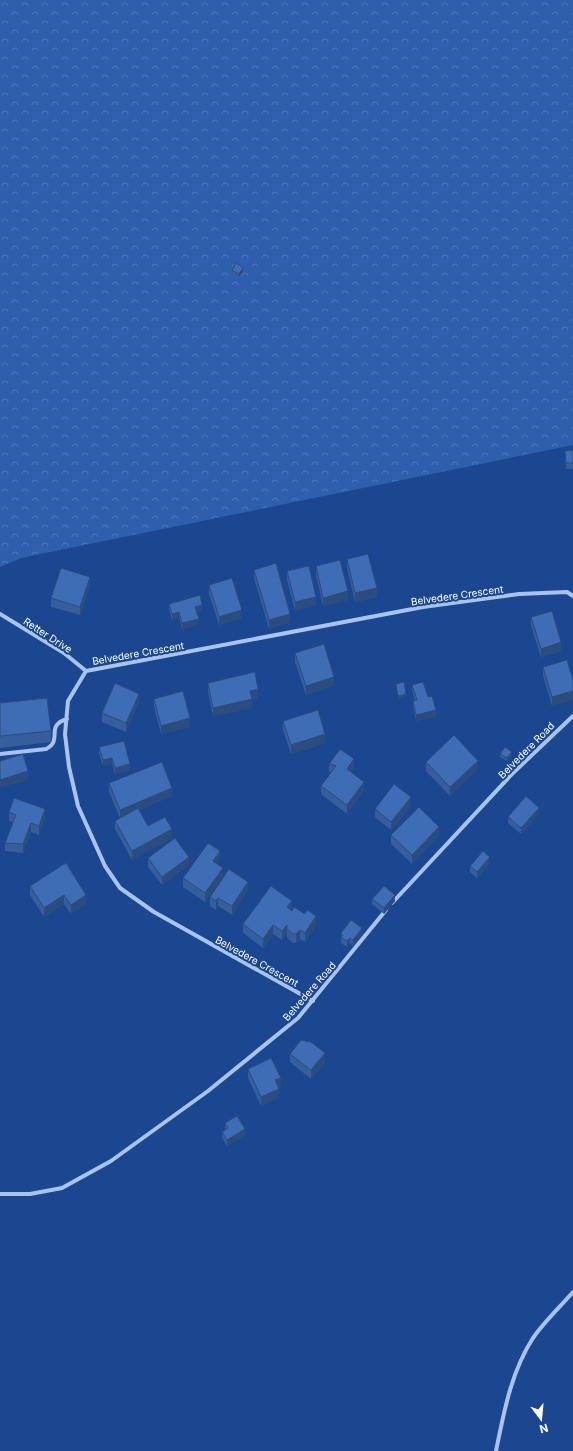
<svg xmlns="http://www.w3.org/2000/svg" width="573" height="1451" font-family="Inter,sans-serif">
  <defs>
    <pattern id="forest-crowns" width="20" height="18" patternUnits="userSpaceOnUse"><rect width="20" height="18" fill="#2d5fad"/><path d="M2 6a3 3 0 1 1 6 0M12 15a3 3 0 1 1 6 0" fill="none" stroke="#4c77b9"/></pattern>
  </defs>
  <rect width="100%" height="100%" fill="#1a478f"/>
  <!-- forest -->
  <path fill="url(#forest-crowns)" d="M0 0H573V445L21 558 0 567Z"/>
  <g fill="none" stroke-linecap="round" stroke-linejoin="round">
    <!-- street -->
    <path stroke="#a8c4ee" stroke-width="4" d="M0 614 64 653 86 671
      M0 754 46 749C64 740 44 726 67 719
      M392 903 513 773 573 716
      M313 1001 154 912 120 888 105 866 78 806 69 767 65 734 68 701 86 671 423 607 519 594 567 592 573 596
      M0 1194H30L62 1188 111 1161 208 1091 298 1018 386 910
      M496 1451C504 1412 511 1372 533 1338 544 1322 560 1307 573 1292"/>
  </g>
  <!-- wall -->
  <path fill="#355e9c" d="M232 270 243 271 239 277 232 273Z
    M573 450V469H566L565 451Z
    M347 559 377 597 355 602 347 568Z
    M316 566 348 600 323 606 316 575Z
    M254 570 290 622 269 629 254 578Z
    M287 571 316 605 295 611 287 580Z
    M90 585 80 615 51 607V598Z
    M209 585 242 618 219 625 209 594Z
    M169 604 202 610 197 612 199 624 182 629 179 617 172 620 169 610Z
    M531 617 561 651 541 657 531 626Z
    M295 653 334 685 306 695 295 662Z
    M567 660 552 706 543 676V667Z
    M208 683 258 698 252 699V708L213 716 208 692Z
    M412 685 428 697 436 716 416 721 413 707V701H415L412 690Z
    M154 699 190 727 161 734 154 707Z
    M139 702 126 732 102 722V713Z
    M0 703 51 731V742L0 748Z
    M283 721 325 743 291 754 283 730Z
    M99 747 130 770 115 774 112 763 103 766 99 753Z
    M500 754 512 755 507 761 500 757Z
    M426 762 478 769 450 796 426 771Z
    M329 764 354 768 351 772 364 790 347 814 321 794V786L331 773 329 772Z
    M109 783 172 796 139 810 148 826 172 838 132 860 115 829V821L120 818 109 792Z
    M411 806 391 830 375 817V809Z
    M9 812 45 818 39 835 31 832 23 853 5 851V843L13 822 9 821Z
    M539 814 521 834 508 823V817Z
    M391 835H439L412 864 391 844Z
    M148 858 189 865 162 885 148 867Z
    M220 860 217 864 223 877 205 902 183 887V878Z
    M66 863 86 904 71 914 64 904 44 917 30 895V886Z
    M490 863 477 878 470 872V866Z
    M248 890 232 915 218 906 216 910 210 906V897Z
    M372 899 395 901 384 914 372 904Z
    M292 909 291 910 316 925 305 942 300 939 296 943H293L287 938V933L282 940 273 934 263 948 243 933V924Z
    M341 933 362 934 353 946 350 943 347 947 341 943Z
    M290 1054 325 1062 311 1079 290 1062Z
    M248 1069 281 1086 278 1087 279 1097 261 1106 248 1078Z
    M225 1123 245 1135 227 1146 222 1138V1132L226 1130 225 1129Z"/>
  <!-- shaded-wall -->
  <path fill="#2b4c7f" d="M243 268V271L239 277V274Z
    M90 577V585L80 615V607Z
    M377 588V597L355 602V593Z
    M348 591V600L323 606V598Z
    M316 597V605L295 611V602Z
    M202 605V610L195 612V607Z
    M242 610V618L219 625V617Z
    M179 612V617L172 620V614Z
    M290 614V622L269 629V620Z
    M199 619V624L182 629V623Z
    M561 642V651L541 657V649Z
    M334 677V685L306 695V686Z
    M258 689V698L252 699V708L213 716V708L250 691Z
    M573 691V700L552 706V697Z
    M139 694V702L126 732V723Z
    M406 694V697L398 699V696Z
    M436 710V716L416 721V715Z
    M190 718V727L161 734V726Z
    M325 734V743L291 754V745Z
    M512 752V755L507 761V758Z
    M112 758V763L103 766V760Z
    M354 759V768L347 777V769Z
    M478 761V769L450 796V787Z
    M130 764V770L115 774V768Z
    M28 771V780L0 788V780Z
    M364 782V790L347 814V805Z
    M172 788V796L120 818V810Z
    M411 797V806L391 830V822Z
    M539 808V814L521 834V828Z
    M45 809V818L39 835V826Z
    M31 823V832L23 853V844Z
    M439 827V835L412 864V855Z
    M172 829V838L132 860V851Z
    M220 851V860L213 870V861Z
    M189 857V865L162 885V877Z
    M490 857V863L477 878V872Z
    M223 868V877L205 902V893Z
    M248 882V890L232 915V906Z
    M64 895V904L44 917V908Z
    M86 895V904L71 914V905Z
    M395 895V901L384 914V908Z
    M218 898V906L216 910V901Z
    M292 901V909L287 916V907Z
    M316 916V925L305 942V933Z
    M273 925V934L263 948V939Z
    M287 925V933L282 940V931Z
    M362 928V934L353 946V940Z
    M300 930V939L296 943V934Z
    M350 938V943L347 947V941Z
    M325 1053V1062L311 1079V1070Z
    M281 1078V1086L275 1089V1080Z
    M279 1089V1097L261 1106V1097Z
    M245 1129V1135L227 1146V1140Z"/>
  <!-- building -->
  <path fill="#3e6db5" stroke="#2b4c7f" d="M236 263 243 268 239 274 232 270Z
    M573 450V463H566L565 451Z
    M368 554 377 588 355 593 347 559Z
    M340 560 348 591 323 598 316 566Z
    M276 563 290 614 269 620 254 570Z
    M309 566 316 597 295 602 287 571Z
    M61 568 90 577 80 607 51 598Z
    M232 578 242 610 219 617 209 585Z
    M200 595 202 605 195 607 199 619 182 623 179 612 172 614 169 604Z
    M552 611 561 642 541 649 531 617Z
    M324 644 334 677 306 686 295 653Z
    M567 660 573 680V691L552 697 543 667Z
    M255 672 258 689 250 691 252 699 213 708 208 683Z
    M404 682 406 694 398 696 396 684Z
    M423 682 428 697 432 696 436 710 416 715 413 701 417 700 412 685Z
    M115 683 139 694 126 723 102 713Z
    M183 691 190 718 161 726 154 699Z
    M47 698 51 731 0 736V703Z
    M318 710 325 734 291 745 283 721Z
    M454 735 478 761 450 787 426 762Z
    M124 741 130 764 115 768 112 758 103 760 99 747Z
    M505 747 512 752 507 758 500 754Z
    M340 749 354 759 347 769 364 782 347 805 321 786 336 766 329 764Z
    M23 754 28 771 0 780V761Z
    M162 762 172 788 120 810 109 783Z
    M394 784 411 797 391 822 375 809Z
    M526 796 539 808 521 828 508 817Z
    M14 798 45 809 39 826 31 823 23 844 5 843 16 815 9 812Z
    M419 807 439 827 412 855 391 835Z
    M138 808 148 826 165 817 172 829 132 851 115 821Z
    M175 838 189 857 162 877 148 858Z
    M208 843 220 851 213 861 223 868 205 893 183 878Z
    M483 851 490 857 477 872 470 866Z
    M66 863 86 895 71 905 64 895 44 908 30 886Z
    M229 869 248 882 232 906 218 898 216 901 210 897Z
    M271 886 292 901 287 907 292 911 294 907 305 914 307 910 316 916 305 933 300 930 296 934H293L287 929V925L282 931 273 925 263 939 243 924Z
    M384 886 395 895 384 908 372 899Z
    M351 920 362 928 353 940 350 938 347 941 341 937 343 935 341 933Z
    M301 1040 311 1042 325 1053 311 1070 290 1054Z
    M271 1058 281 1078 275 1080 279 1089 261 1097 248 1069Z
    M237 1116 245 1129 227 1140 222 1132 228 1128 225 1123Z"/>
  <g text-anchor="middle" stroke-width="4" stroke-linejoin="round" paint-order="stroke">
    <!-- street labels -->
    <g font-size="10" fill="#fff" stroke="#1a478f">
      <text transform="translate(457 595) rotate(-8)" y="4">Belvedere Crescent</text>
      <text transform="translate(48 635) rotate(33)" y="4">Retter Drive</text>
      <text transform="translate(138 653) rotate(-10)" y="4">Belvedere Crescent</text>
      <text transform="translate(526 750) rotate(-45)" y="4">Belvedere Road</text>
      <text transform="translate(257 961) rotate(29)" y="4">Belvedere Crescent</text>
      <text transform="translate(309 991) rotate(-49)" y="4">Belvedere Road</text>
    </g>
  </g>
  <!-- north arrow -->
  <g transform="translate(541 1419) rotate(164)" stroke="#1a478f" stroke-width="3" paint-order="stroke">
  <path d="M0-3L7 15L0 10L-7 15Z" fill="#ffffff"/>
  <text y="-6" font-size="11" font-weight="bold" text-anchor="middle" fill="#ffffff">N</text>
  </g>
</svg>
